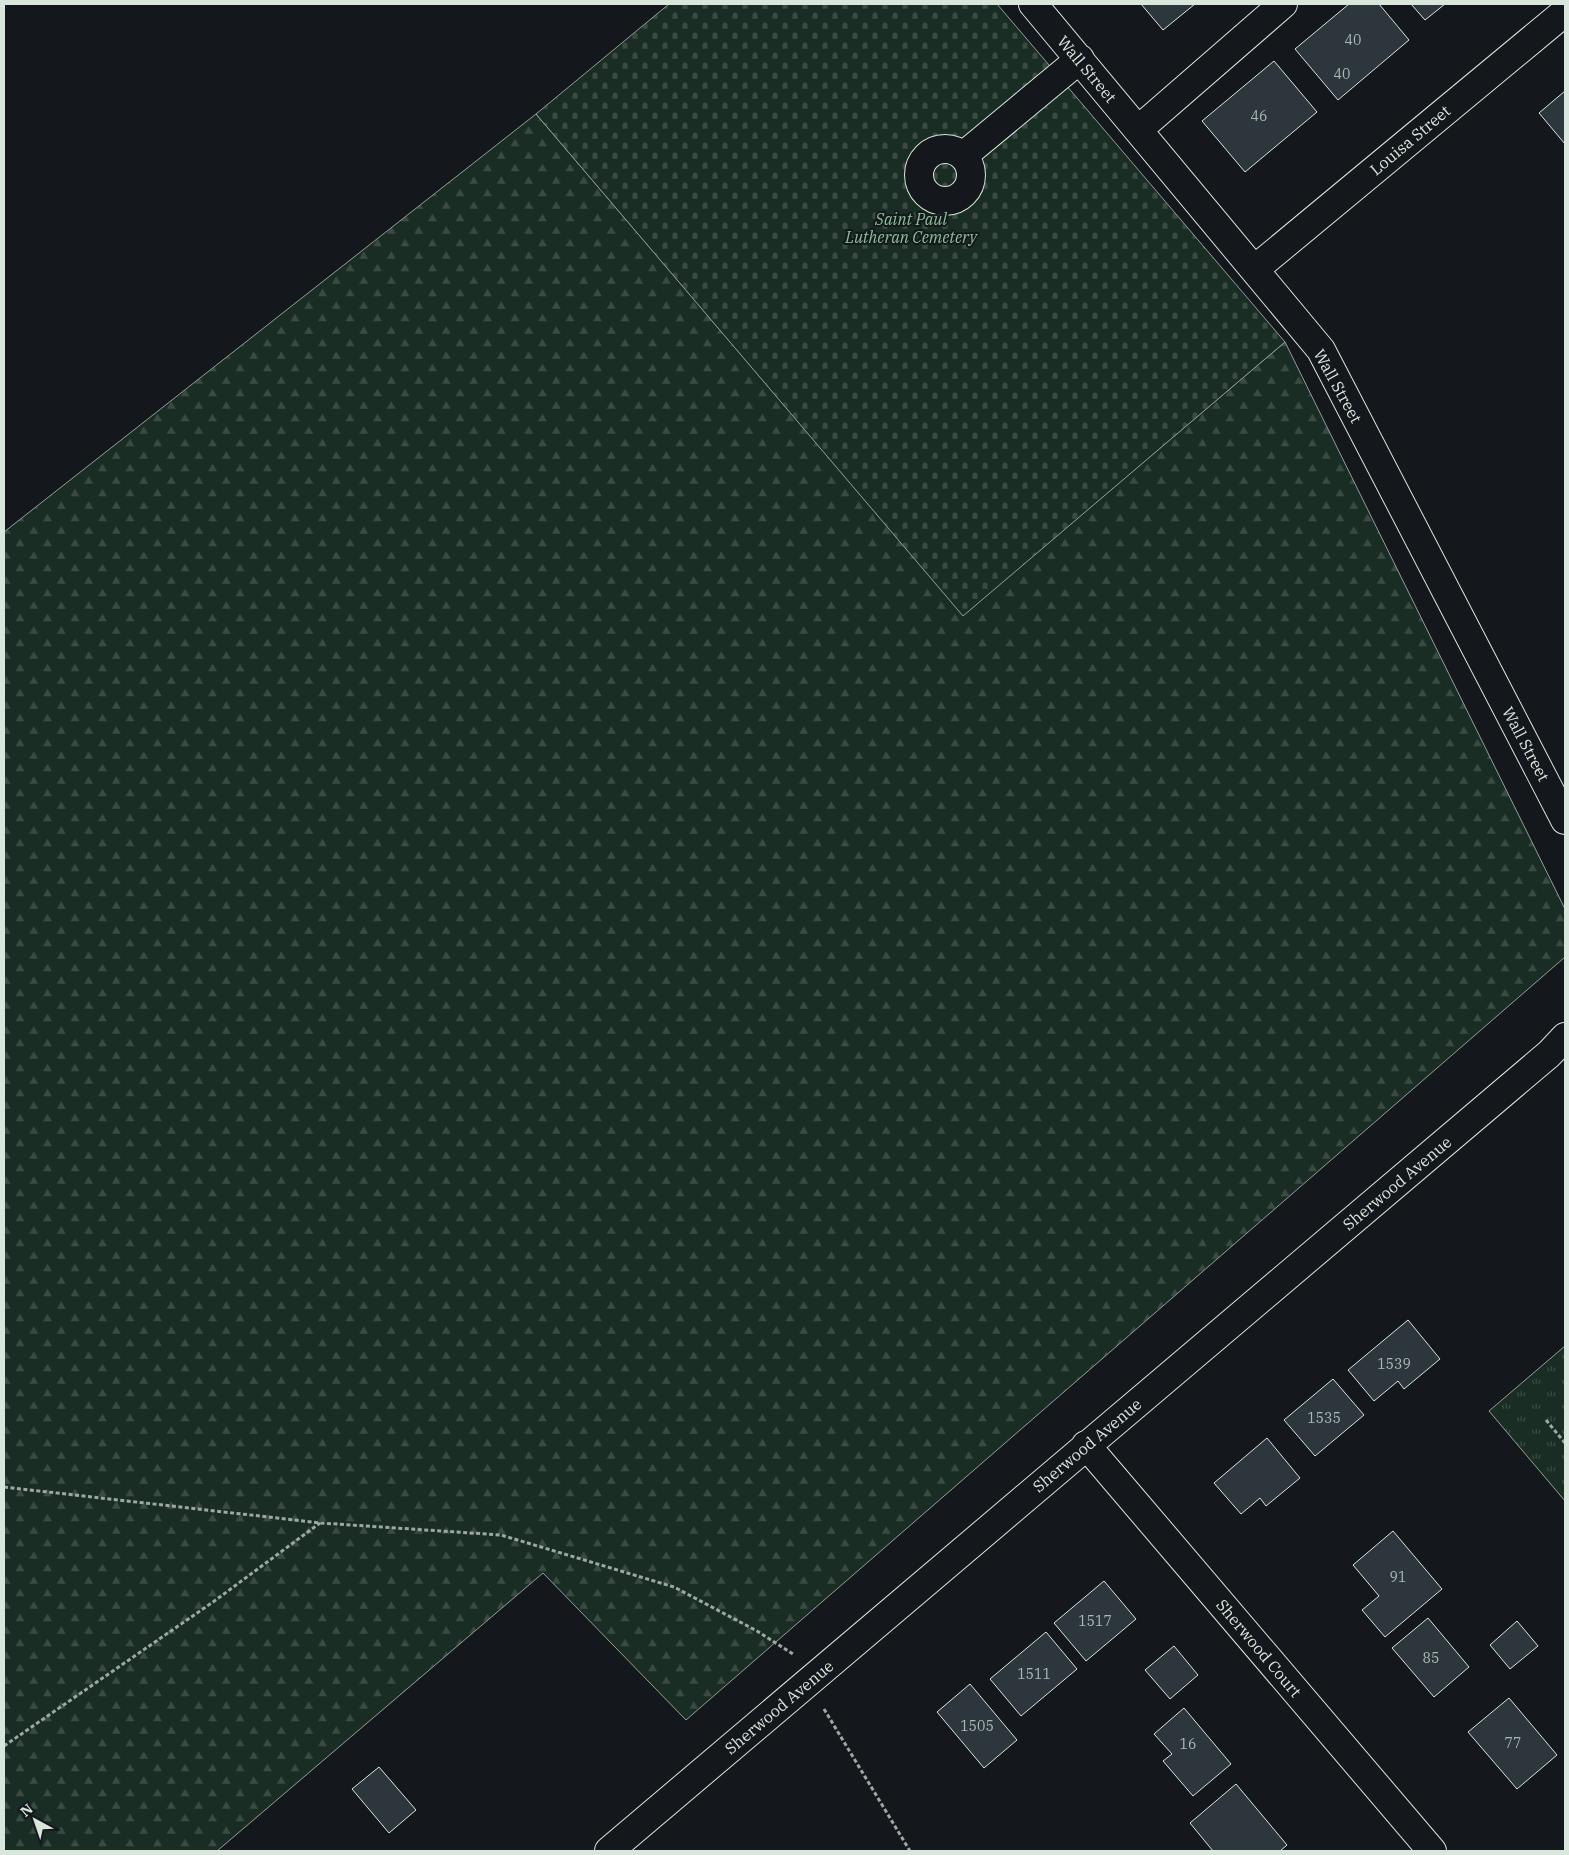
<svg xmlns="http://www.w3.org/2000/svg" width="1569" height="1855" font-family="'IBM Plex Serif',serif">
  <defs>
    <pattern id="grass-tufts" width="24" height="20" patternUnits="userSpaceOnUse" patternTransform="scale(1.25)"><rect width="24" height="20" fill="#1a2d24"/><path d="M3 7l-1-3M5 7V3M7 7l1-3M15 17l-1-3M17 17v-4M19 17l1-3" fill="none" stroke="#3b4b43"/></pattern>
    <pattern id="forest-firs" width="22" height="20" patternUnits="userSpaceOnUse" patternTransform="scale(1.25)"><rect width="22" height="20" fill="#1a2d24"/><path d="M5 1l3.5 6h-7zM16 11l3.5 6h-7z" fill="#3b4b43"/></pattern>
    <pattern id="cemetery-stones" width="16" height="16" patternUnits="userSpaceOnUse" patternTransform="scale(1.25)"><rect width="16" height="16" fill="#1a2d24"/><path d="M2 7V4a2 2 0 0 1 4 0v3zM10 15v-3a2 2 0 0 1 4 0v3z" fill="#3b4b43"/></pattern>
  </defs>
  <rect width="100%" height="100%" fill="#14181c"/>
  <!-- grass -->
  <path fill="url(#grass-tufts)" stroke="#939e99" d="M1565 1346V1501L1489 1411Z"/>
  <!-- forest -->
  <path fill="url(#forest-firs)" stroke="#939e99" d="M536 114 963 615 1285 342 1565 909V957L686 1720 543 1573 217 1851H4V532Z"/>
  <!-- cemetery -->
  <path fill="url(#cemetery-stones)" stroke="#939e99" d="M669 4H997L1285 342 963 616 536 114Z"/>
  <!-- building -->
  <path fill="#2c363c" stroke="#d8e6dc" d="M1141 4H1195L1163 30Z
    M1349 4H1379L1409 40 1338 100 1295 49Z
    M1411 4H1445L1425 20Z
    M1274 61 1317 112 1245 172 1202 121Z
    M1565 91V144L1539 113Z
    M1408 1320 1440 1359 1404 1389 1398 1381 1374 1401 1348 1370Z
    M1333 1379 1364 1415 1315 1456 1284 1420Z
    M1267 1438 1300 1478 1266 1506 1260 1498 1241 1514 1214 1483Z
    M1393 1531 1442 1589 1385 1637 1362 1610 1379 1596 1353 1565Z
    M1104 1581 1136 1619 1086 1661 1054 1623Z
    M1428 1618 1469 1667 1434 1697 1392 1648Z
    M1517 1621 1538 1646 1510 1669 1490 1645Z
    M1046 1632 1077 1669 1021 1716 990 1679Z
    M1174 1646 1198 1675 1170 1699 1145 1670Z
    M970 1684 1017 1740 984 1768 937 1712Z
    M1509 1698 1557 1755 1517 1789 1468 1732Z
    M1184 1708 1231 1764 1193 1796 1163 1761 1172 1754 1154 1734Z
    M379 1767 416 1810 389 1833 352 1789Z
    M1236 1784 1287 1845 1280 1851H1213L1190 1823Z"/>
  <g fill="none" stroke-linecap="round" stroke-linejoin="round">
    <defs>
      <path id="minor" d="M1033 4 1321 350 1565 820
        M1138 130 1283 4
        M919 175a26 26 0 1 1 52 0a26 26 0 1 1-52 0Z
        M963 156 1080 59
        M1255 269 1565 12
        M1086 1445 1432 1851
        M609 1851 1549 1054 1565 1037"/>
    </defs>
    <!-- minor casing -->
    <use href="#minor" stroke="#d8e6dc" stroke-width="30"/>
    <!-- path -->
    <path stroke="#9da8a2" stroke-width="3" stroke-dasharray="4 2.5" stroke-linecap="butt" d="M1546 1420 1565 1443
      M4 1487 321 1523 501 1535 674 1587 757 1631 793 1654
      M824 1709 910 1851
      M4 1746 213 1602 320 1523"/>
    <!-- minor -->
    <use href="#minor" stroke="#14181c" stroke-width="28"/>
  </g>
  <g text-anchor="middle" stroke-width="4" stroke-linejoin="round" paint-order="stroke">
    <!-- number labels -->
    <g font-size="14" fill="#adbab4">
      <text x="1353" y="45">40</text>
      <text x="1342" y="79">40</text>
      <text x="1259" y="121">46</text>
      <text x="1394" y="1369">1539</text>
      <text x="1324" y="1423">1535</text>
      <text x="1398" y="1582">91</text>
      <text x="1095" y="1626">1517</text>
      <text x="1431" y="1663">85</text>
      <text x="1034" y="1679">1511</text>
      <text x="977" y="1731">1505</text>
      <text x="1513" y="1748">77</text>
      <text x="1188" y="1749">16</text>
    </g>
    <!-- street labels -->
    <g font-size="16" fill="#d8e6dc" stroke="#14181c">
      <text transform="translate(1087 69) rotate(50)" y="6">Wall Street</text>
      <text transform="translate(1410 140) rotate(-40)" y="6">Louisa Street</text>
      <text transform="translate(1338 386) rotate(61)" y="6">Wall Street</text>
      <text transform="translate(1526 744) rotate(62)" y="6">Wall Street</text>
      <text transform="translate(1397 1183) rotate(-40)" y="6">Sherwood Avenue</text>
      <text transform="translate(1087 1445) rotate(-40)" y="6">Sherwood Avenue</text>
      <text transform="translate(1259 1648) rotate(50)" y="6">Sherwood Court</text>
      <text transform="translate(779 1707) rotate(-40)" y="6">Sherwood Avenue</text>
    </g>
    <!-- park labels -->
    <g font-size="16" font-style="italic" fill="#8ac095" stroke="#14181c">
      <text x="911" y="225">Saint Paul<tspan x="911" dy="18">Lutheran Cemetery</tspan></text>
    </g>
  </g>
  <!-- border -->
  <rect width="1569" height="1855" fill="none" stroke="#d8e6dc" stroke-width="10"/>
  <!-- north arrow -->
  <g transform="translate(35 1820) rotate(320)" stroke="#14181c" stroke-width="4" paint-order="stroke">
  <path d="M0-4L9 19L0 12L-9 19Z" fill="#d8e6dc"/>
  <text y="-8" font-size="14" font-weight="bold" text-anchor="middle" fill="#d8e6dc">N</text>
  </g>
</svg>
